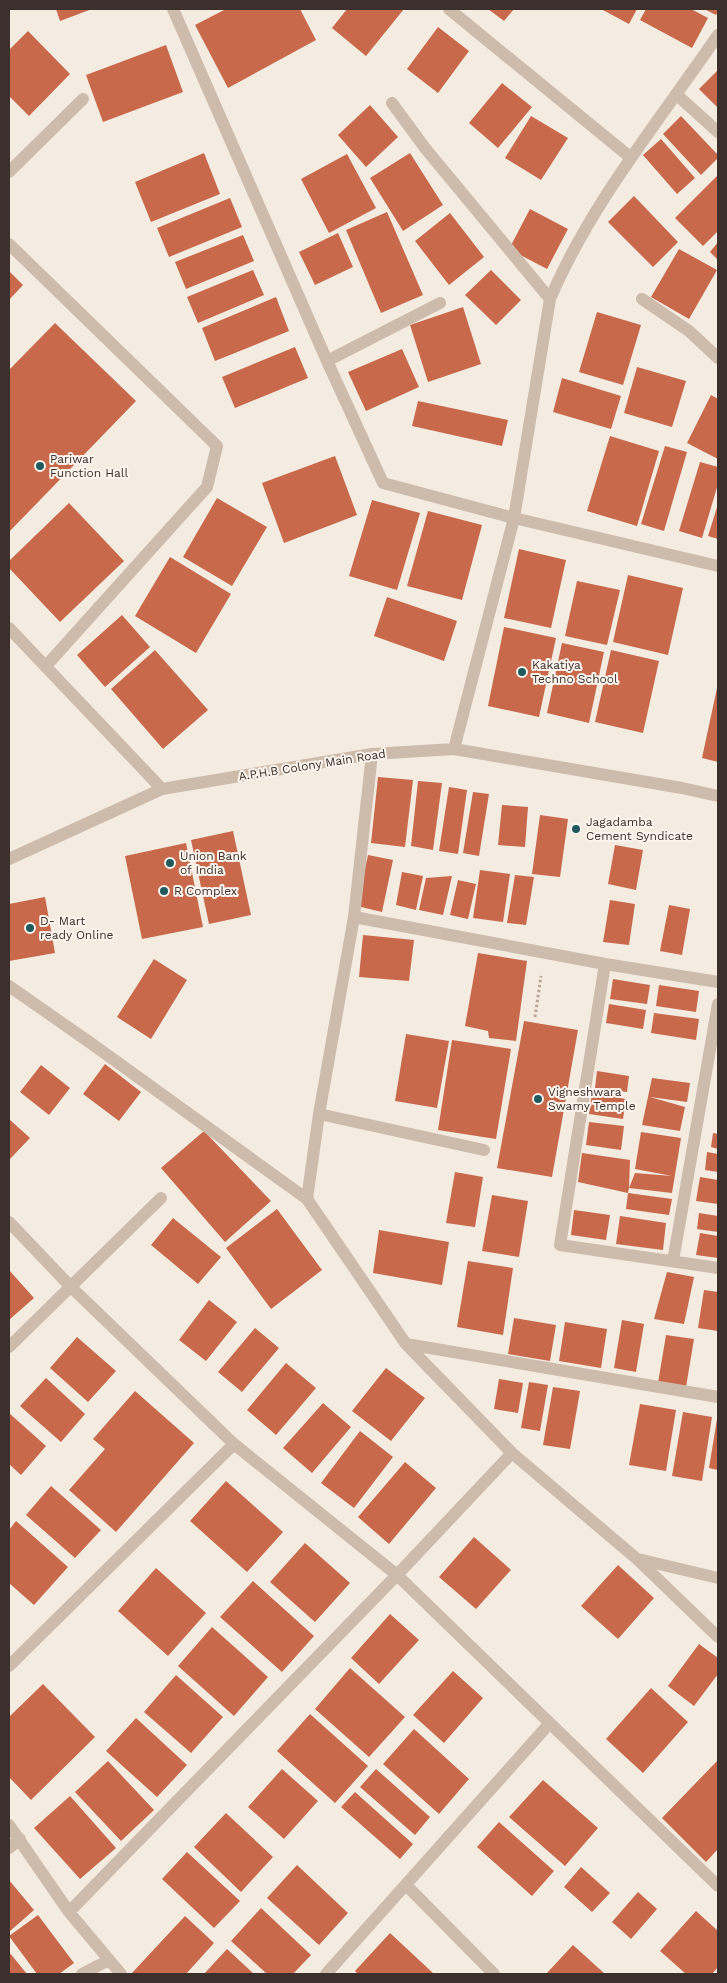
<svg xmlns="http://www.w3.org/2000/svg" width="727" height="1983" font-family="'Work Sans',sans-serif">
  <rect width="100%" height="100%" fill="#f4ebe1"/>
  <!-- building -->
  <path fill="#c8694b" d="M56 9H92L60 21Z
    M226 9H300L316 40 228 88 195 25Z
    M347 9H404L366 56 332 28Z
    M488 9H514L504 21Z
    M601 9H637L629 24Z
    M646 9H691L708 18 692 48 640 20Z
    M704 9H718V11L716 15Z
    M438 27 469 51 438 93 407 69Z
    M28 31 70 74 29 116 9 96V50Z
    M166 45 183 92 103 122 86 75Z
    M718 70V108L699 89Z
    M502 83 532 107 498 148 469 123Z
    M370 105 398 137 366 167 338 135Z
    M531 116 568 138 541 180 505 158Z
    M681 116 718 155V158L701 175 663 134Z
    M661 139 695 178 677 194 643 155Z
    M204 153 220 194 151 222 135 182Z
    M410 153 443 205 403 231 370 178Z
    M347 154 376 208 329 233 301 179Z
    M718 175V231L703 246 675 218Z
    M634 196 678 242 653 267 608 222Z
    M230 198 242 227 169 257 157 228Z
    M530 209 568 229 547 269 509 249Z
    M387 212 423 295 381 313 346 230Z
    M450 213 484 257 449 285 415 241Z
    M338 233 353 267 315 285 299 252Z
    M243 235 254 261 186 289 175 262Z
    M718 242V260L710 252Z
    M679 249 717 270 689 319 651 297Z
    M253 270 264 295 198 323 187 297Z
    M491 270 521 300 496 325 465 295Z
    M9 271 23 285 9 300Z
    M276 297 289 331 215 361 202 328Z
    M463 307 481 364 428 382 410 325Z
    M597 312 641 325 623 385 579 372Z
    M55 323 136 401 9 532V370Z
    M295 347 308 378 235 408 222 377Z
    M402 349 419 387 366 411 348 372Z
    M637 367 686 381 672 427 624 413Z
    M562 378 621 396 611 429 553 412Z
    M711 395 718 399V459L687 443Z
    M418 401 508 420 502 446 412 426Z
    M610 436 659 451 637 526 587 511Z
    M665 446 687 452 664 531 641 524Z
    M335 456 357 515 284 543 262 483Z
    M700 462 718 467V484L702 538 679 531Z
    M217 498 267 527 232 586 183 557Z
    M372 500 420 513 397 590 349 576Z
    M69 503 124 561 60 622 9 568V561Z
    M718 504V539L708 536Z
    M428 511 482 525 462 600 407 586Z
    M519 549 566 560 551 628 504 618Z
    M170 557 231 594 196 653 135 616Z
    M628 575 683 588 668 655 613 642Z
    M577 581 620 590 607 645 565 636Z
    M387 597 457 621 444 661 374 636Z
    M122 615 150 647 105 687 77 655Z
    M504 627 556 638 539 717 488 706Z
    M562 643 604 652 589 723 547 713Z
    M155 650 208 710 163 749 111 689Z
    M611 650 659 661 643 733 595 722Z
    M717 688H718V762L702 758Z
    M378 777 413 780 405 847 371 843Z
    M418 781 442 783 433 850 411 846Z
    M449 787 467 790 458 854 439 851Z
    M473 792 489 794 479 856 463 853Z
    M502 805 528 807 525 847 498 845Z
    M540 815 568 819 560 877 532 874Z
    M233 831 251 915 209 924 191 840Z
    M186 843 203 927 142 939 125 856Z
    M615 845 643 850 636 890 608 884Z
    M368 855 393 860 382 912 357 906Z
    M480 870 510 874 503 922 473 918Z
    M402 872 423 876 416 910 396 905Z
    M515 875 534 877 526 925 507 923Z
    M452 876 443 915 419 910 426 878Z
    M458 880 476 884 468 919 450 915Z
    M45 897 55 953 9 961V904Z
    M610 900 635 904 629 945 603 942Z
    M669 905 690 909 682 955 660 951Z
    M363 935 414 940 409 981 359 977Z
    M478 953 527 961 516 1041 489 1038 488 1031 465 1026Z
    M154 959 187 980 151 1039 117 1017Z
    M613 979 650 985 647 1004 610 999Z
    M659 985 699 991 696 1012 656 1006Z
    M609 1004 646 1010 643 1029 606 1023Z
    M654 1013 699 1019 696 1040 651 1033Z
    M524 1021 578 1030 552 1177 497 1168Z
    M406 1034 449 1041 437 1108 395 1101Z
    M452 1040 511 1049 496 1139 438 1130Z
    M105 1064 141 1092 119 1121 83 1094Z
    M41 1065 70 1088 49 1115 20 1092Z
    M597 1071 629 1076 627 1092 595 1088Z
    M652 1078 690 1083 687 1102 650 1097 685 1107 680 1131 642 1125Z
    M592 1093 626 1099 623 1119 589 1114Z
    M9 1119 30 1138 9 1160Z
    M589 1122 624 1126 621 1150 586 1145Z
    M204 1131 271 1201 225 1242 161 1168Z
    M641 1132 681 1138 672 1193 629 1188 628 1193 578 1182 582 1153 630 1160 629 1188 635 1173 672 1176 635 1169Z
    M713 1133 718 1134V1149L711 1147Z
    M707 1152 718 1154V1172L705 1170Z
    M455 1172 483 1177 475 1227 446 1223Z
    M700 1177 718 1180V1204L696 1201Z
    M628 1193 672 1199 669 1215 626 1209Z
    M492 1195 528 1201 519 1257 482 1251Z
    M277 1209 322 1270 271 1309 226 1248Z
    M574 1210 610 1215 606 1240 571 1235Z
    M699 1213 718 1216V1232L697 1229Z
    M620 1216 666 1223 663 1250 616 1244Z
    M173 1218 221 1257 198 1284 151 1245Z
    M379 1230 449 1242 442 1285 373 1273Z
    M700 1233 718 1236V1258L696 1255Z
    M468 1261 513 1268 503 1335 457 1327Z
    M9 1270 34 1298 9 1320Z
    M667 1272 694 1277 684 1324 654 1319Z
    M704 1290 718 1292V1331L698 1328Z
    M209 1300 237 1322 206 1361 179 1340Z
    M514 1318 556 1325 550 1361 508 1354Z
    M622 1320 644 1324 636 1372 614 1368Z
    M565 1322 607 1329 601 1368 559 1361Z
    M255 1328 279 1348 242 1392 218 1372Z
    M666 1335 694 1339 686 1387 658 1383Z
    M77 1337 116 1371 88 1402 50 1368Z
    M286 1363 316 1388 276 1435 247 1410Z
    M386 1368 425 1398 391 1441 352 1411Z
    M46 1378 85 1414 61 1442 20 1406Z
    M499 1379 523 1383 518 1413 494 1409Z
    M529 1382 548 1385 540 1431 521 1428Z
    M553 1387 580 1391 570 1449 543 1445Z
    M135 1391 194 1443 116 1532 69 1490 105 1449 93 1439Z
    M323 1403 351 1427 312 1473 283 1448Z
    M640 1404 676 1410 666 1471 629 1465Z
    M683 1412 712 1417 702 1481 672 1476Z
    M9 1413 46 1446 21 1475 9 1464Z
    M717 1419 718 1420V1470L709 1468Z
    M360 1431 393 1457 354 1508 321 1483Z
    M405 1462 436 1488 389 1544 358 1517Z
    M226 1481 283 1532 247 1572 190 1521Z
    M51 1486 101 1530 75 1558 26 1515Z
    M16 1521 68 1567 34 1605 9 1583V1530Z
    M474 1537 511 1570 476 1609 439 1577Z
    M305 1543 350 1583 315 1622 270 1582Z
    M618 1565 654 1598 618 1639 581 1606Z
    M156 1568 206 1613 168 1656 118 1611Z
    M253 1581 314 1636 282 1672 220 1617Z
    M390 1614 419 1640 379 1684 351 1658Z
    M212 1627 268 1677 234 1716 178 1666Z
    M699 1644 718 1658V1674L694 1706 668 1686Z
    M350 1668 405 1717 369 1757 315 1709Z
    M453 1671 483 1698 444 1743 413 1715Z
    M176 1675 223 1717 191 1753 144 1712Z
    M43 1684 95 1737 31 1800 9 1777V1717Z
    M651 1688 688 1722 643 1773 606 1739Z
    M310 1714 368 1766 335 1803 277 1751Z
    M136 1718 187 1765 157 1797 106 1751Z
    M414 1729 469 1779 439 1814 383 1764Z
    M718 1760V1849L706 1862 662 1818Z
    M108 1761 154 1810 121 1841 75 1792Z
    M282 1769 318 1801 284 1839 248 1807Z
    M376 1769 430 1817 415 1835 360 1787Z
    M543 1780 598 1828 565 1866 509 1817Z
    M355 1792 413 1844 400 1859 341 1807Z
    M70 1796 116 1848 80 1879 34 1828Z
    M226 1813 273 1857 241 1892 194 1847Z
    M499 1822 554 1871 532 1896 477 1847Z
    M187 1852 240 1901 214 1928 162 1879Z
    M297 1865 348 1913 319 1945 267 1898Z
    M581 1867 610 1893 592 1912 564 1887Z
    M9 1880 34 1910 9 1932Z
    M638 1892 657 1909 631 1939 612 1922Z
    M261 1908 311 1955 293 1974H267L231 1941Z
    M696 1911 718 1931V1967L712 1974H686L660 1951Z
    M38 1915 74 1963 59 1974H37L9 1936Z
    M185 1916 214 1943 186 1974H131Z
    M390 1933 434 1974H358L355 1971Z
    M573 1945 605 1974H546Z
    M227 1949 254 1974H204Z
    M9 1952 27 1974H9Z"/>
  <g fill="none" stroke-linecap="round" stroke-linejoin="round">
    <!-- path -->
    <path stroke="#b9a596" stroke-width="3" stroke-dasharray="2.5 2.5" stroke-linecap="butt" d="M535 1017 541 976"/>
    <!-- minor -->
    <path stroke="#cdbbac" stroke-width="12" d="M173 9 327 361 383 483 514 518 718 566
      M449 9 630 157
      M677 95 718 132
      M392 103 425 148 550 299
      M9 172 83 99
      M9 244 217 446 207 487 46 666
      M642 299 689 331 718 358
      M327 361 440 303
      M9 628 162 789
      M454 749 514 518 550 299C591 203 659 121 718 35
      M9 859 162 789 372 754 454 749 682 788 718 796
      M354 917 372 754
      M605 964 560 1245 718 1268
      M9 986 92 1044 307 1199 406 1344 512 1453 637 1559 718 1637
      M319 1114 484 1150
      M307 1199 319 1114 354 917 605 964 718 982
      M9 1222 71 1287 234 1444 397 1575 718 1886
      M673 1261 718 1004
      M406 1344 718 1397
      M9 1347 161 1198
      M638 1559 718 1578
      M9 1666 234 1444
      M9 1825 69 1912 121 1974
      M9 1848 20 1839
      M406 1885 494 1974
      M69 1912 397 1575 512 1453
      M82 1974 109 1960
      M326 1974 549 1724"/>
  </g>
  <!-- markers -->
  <g fill="#1f5a5e" stroke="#fbf5ee" stroke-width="2">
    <circle cx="40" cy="466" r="5"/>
    <circle cx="522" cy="672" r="5"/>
    <circle cx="576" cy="829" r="5"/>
    <circle cx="170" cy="863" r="5"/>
    <circle cx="164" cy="891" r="5"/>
    <circle cx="30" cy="928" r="5"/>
    <circle cx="538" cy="1099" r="5"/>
  </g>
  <g text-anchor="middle" stroke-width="4" stroke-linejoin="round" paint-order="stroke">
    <!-- poi labels -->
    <g font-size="12" fill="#3b302b" stroke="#fbf5ee" text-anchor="start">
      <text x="50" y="463">Pariwar<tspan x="50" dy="14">Function Hall</tspan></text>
      <text x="532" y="669">Kakatiya<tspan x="532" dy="14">Techno School</tspan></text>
      <text x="586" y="826">Jagadamba<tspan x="586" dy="14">Cement Syndicate</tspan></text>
      <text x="180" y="860">Union Bank<tspan x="180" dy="14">of India</tspan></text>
      <text x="174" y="895">R Complex</text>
      <text x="40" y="925">D- Mart<tspan x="40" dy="14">ready Online</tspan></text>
      <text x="548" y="1096">Vigneshwara<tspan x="548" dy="14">Swamy Temple</tspan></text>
    </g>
    <!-- street labels -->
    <g font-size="12" fill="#3b302b" stroke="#fbf5ee">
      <text transform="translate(312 765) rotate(-9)" y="4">A.P.H.B Colony Main Road</text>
    </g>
  </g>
  <!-- border -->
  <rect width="727" height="1983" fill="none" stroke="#3b302b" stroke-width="20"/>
</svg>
